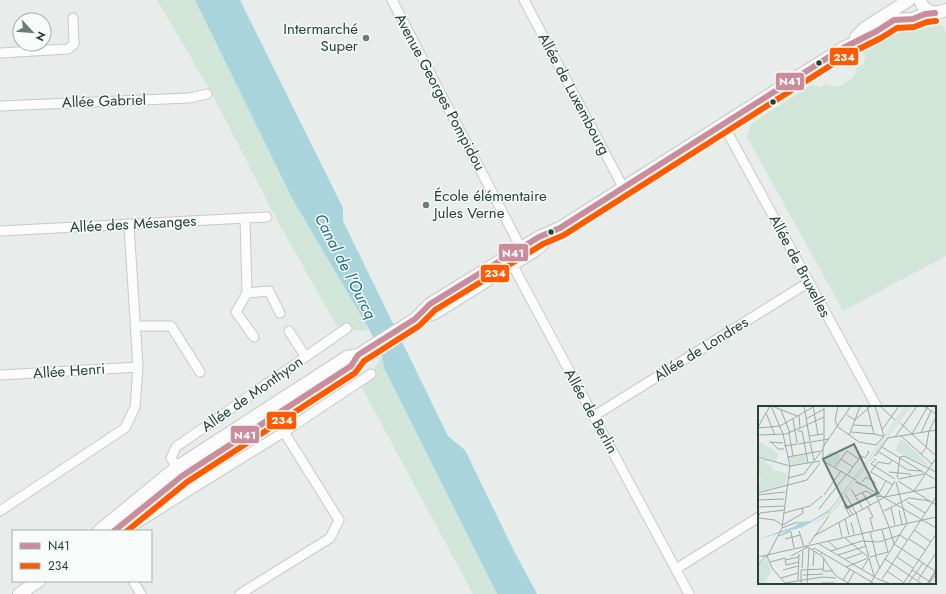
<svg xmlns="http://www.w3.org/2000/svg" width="946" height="594" font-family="Jost,sans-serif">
  <rect width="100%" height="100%" fill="#e8edeb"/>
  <!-- green -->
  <path fill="#d1e6d8" d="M157 0H195L293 200 369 329 364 331 338 328 279 224 212 94Z
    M942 25 946 33V256L843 311 747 137 751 124 811 85 818 86 820 88 827 83 830 86H836L837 87C845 83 857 79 856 68L864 64 865 56 862 52 894 32Z
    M382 356 384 368 497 594H473L362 388Z"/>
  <!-- water -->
  <path fill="#a9d4db" d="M195 0H240L343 208V221L448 436 465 450 514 551 537 594H497L384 368 382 356 369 329 293 200Z"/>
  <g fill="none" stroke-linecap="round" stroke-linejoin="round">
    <defs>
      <path id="minor" d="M392 0 521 248
        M524 0 623 187
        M0 53 68 49 74 44 73 18
        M0 106 189 98 207 94
        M723 124 877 407
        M245 218 247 293
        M0 231 267 217
        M512 260V264L689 594
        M135 326H171L200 372
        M347 328 176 447 171 458 190 490 284 432 371 374
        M289 331 305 356
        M254 337 236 312 247 293 269 291 280 313
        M0 375 138 367
        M594 416 809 282
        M0 511 125 428 135 407 138 367 129 225
        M125 531 190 490
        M676 569 759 517
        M133 581 141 594
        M240 594 330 538 339 520 284 432"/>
      <path id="tertiary" d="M920 0C924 12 935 15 946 10
        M856 37 865 28 909 0
        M418 318 435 313 537 249 552 235
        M99 531 177 467 347 357 358 355
        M114 531 182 476 351 366 358 355 415 319 430 304 539 237 560 228 843 48 877 31 894 20 913 19 925 14 935 13
        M19 594 39 581"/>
    </defs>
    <!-- minor casing -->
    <use href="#minor" stroke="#c5cac8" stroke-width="11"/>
    <!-- tertiary casing -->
    <use href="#tertiary" stroke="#c5cac8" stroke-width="14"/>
    <!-- minor -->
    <use href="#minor" stroke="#fcfcfc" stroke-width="9"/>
    <!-- tertiary -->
    <use href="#tertiary" stroke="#fcfcfc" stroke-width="12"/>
    <defs>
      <path id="bus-1" d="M114 531 182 476 351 366 358 355 415 319 430 304 539 237 560 228 843 48 877 31 894 20 913 19 925 14 935 13"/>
      <path id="bus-2" d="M127 531 187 482 355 373 364 361 419 326 435 310 543 244 564 235 847 55 881 38 897 28 914 27 927 22 936 21"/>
    </defs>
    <!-- bus-1 casing -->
    <use href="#bus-1" stroke="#f7fbf9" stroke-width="9"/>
    <!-- bus-2 casing -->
    <use href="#bus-2" stroke="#f7fbf9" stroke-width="9"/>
    <!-- bus-1 -->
    <use href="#bus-1" stroke="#cb8c9b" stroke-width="6"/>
    <!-- bus-2 -->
    <use href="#bus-2" stroke="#ff5a00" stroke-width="6"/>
  </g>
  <!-- markers -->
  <g fill="#697e78" stroke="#f7fbf9" stroke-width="1.5">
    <circle cx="366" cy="38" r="4"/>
    <circle cx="426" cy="205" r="4"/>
  </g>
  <g fill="#24423a" stroke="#f7fbf9" stroke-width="1.5">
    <circle cx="819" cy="63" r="3.5"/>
    <circle cx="773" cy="102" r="3.5"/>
    <circle cx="551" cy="232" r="3.5"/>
  </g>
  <g text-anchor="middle" stroke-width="3" stroke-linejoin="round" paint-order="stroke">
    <!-- poi labels -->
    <g font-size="15" fill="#24423a" stroke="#f7fbf9" text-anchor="end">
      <text x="358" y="34">Intermarché<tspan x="358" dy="17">Super</tspan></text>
      <text x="434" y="201" text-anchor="start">École élémentaire<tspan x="434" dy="17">Jules Verne</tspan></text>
    </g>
    <!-- street labels -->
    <g font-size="15" fill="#24423a" stroke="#f7fbf9">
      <text transform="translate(440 92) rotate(62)" y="5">Avenue Georges Pompidou</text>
      <text transform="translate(574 94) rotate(62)" y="5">Allée de Luxembourg</text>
      <text transform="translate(104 101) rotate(-2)" y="5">Allée Gabriel</text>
      <text transform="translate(133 224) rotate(-3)" y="5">Allée des Mésanges</text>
      <text transform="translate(800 266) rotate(62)" y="5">Allée de Bruxelles</text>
      <text transform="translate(701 349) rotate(-32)" y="5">Allée de Londres</text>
      <text transform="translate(69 371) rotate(-4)" y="5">Allée Henri</text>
      <text transform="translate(252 394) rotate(-35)" y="5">Allée de Monthyon</text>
      <text transform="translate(591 411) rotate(61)" y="5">Allée de Berlin</text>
    </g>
    <!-- water labels -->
    <g font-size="16" font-style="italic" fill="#1c6f80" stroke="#f7fbf9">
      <text transform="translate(346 266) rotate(63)" y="6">Canal de l'Ourcq</text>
    </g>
  </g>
  <!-- overview -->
  <g transform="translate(758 406)">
    <rect width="178" height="178" fill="#e8edeb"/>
    <path d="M147 0H150L108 54ZM151 0H153L100 73H98ZM143 33 161 49H164L162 50 172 61 137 45ZM0 35 21 47 18 55 0 50ZM68 52a7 7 0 1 1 14 0a7 7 0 1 1-14 0ZM47 48 48 57 33 59 31 51ZM0 53 9 54 8 57 14 60 16 64 29 68 27 79 0 86 3 70 0 68ZM97 75 80 101 70 110 54 119 74 104ZM9 152 13 166 6 178H0V160Z" fill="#d1e6d8"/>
    <path d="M151 0 71 106 45 121 0 133 38 120 40 116 53 115 72 103Z" fill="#a9d4db"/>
    <path fill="none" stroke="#9aa9a4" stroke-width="1" d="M14 0 39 10M46 0 52 35M55 0 60 29M80 0 77 14 80 21 101 36 118 39 126 30 117 0M109 0 116 28 125 30M122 0 137 14M166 0 178 8M23 4 32 27M8 7 17 29M41 9 42 22M89 9 97 14 102 0M35 13 39 37M48 13 66 3M142 17 178 50M96 19 114 20M0 21 12 0M0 22 22 20 57 0M42 22 66 11M124 24 141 0M40 25H44L50 57M93 26 116 28M31 27 35 50M163 27 173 5M154 28 170 0M0 29 28 28 42 22M91 29 97 14 113 0M51 30 65 28M143 30 174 58M137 31 159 0M178 31V46M11 36 25 37M13 36 20 43H26M52 36 56 54M53 36 71 33M40 38 52 36M26 40 39 38M66 41V0M124 41 178 74M121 46 150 64 163 65M163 48 168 42 171 25 178 11M117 50 130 32 178 24M0 51 32 60 62 55M30 51 62 45M65 53V41L93 0M83 53 95 61M118 53 113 58 137 73M65 55 98 74M77 61 89 45 101 53M113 66 135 79M131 66 152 68 153 71M111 68 120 56 131 58 134 54M89 69 103 50 107 52 111 46 109 45M30 72 46 68 65 43M139 72 142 51 146 50 178 66M140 73 166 68M98 75 178 122M128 75 119 91 131 121M140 75 178 99M97 76 109 81M104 76 108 71 118 77M93 83 105 103M156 85 178 52M104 86 112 99M0 87 49 74 62 57M0 89 27 86M66 89 83 65M88 89 98 107M97 90 108 85 118 90 127 91 178 81M0 94 26 93M149 96 167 107M88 98 95 109M86 99 92 110M64 100 61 103 88 69M0 101 26 100M110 101 115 111 112 112 115 124M133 102 137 119M141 104 144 118M126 105 151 92 172 95M26 107 52 100 64 90M98 107 111 151M0 111 2 107 26 104M0 112 17 114 24 119M87 113 91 129M93 116 96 128M81 117 84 131M25 119 45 107 44 102M131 121 136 138 177 165M24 122 39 116M124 124 130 146M156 124 173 136M41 125 46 141M112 125 118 149M33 126 36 142M21 130 33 125M56 130 127 91 137 75M87 132 110 151M27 133 42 129M151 133 168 144M70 135 79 143M51 138 71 110M61 138 120 173M48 140 62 149 64 147M54 144 56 142 117 178M73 145 104 135 121 136 142 129 149 134M63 149 78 170 92 178M80 149 108 140M117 149 122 163M9 150 14 162 27 177M33 150 50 141M0 151 178 111M9 151 24 122 32 60 25 28 13 0M112 151 130 146M139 151 155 162M66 152 65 165H75M111 152 116 170M87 153 104 147M127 153 164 178M27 154 41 151M12 156 27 152 28 159 41 156M0 159 8 150M55 160 56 145M88 161 110 152M44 162 45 145M104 163 111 152M25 164 40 160M154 164 171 175M129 165 146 177M45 169 65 168M23 172 40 167M120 173 133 178M124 173 178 91M40 174 41 148M85 174 92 163M160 174 178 147M27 177 64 171 78 172M64 177H77M90 177 96 166M43 178V164L65 163M49 178 51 142M112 178 149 117 138 76M145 178 178 128M150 178 165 157M169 178 178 164M170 178 178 165M171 178 178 168"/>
    <path fill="#697e78" fill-opacity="0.15" stroke="#697e78" stroke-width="2" d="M96 38 120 87 89 102 65 53Z"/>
    <rect width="178" height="178" fill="none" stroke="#24423a" stroke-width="2"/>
  </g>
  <g stroke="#f7fbf9" stroke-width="1.5">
    <rect x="829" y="47" width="30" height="19" rx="4" fill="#ff5a00"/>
    <rect x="775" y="72" width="30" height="19" rx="4" fill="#cb8c9b"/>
    <rect x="498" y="243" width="31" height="19" rx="4" fill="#cb8c9b"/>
    <rect x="480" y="264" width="30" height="19" rx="4" fill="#ff5a00"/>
    <rect x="266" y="411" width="31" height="19" rx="4" fill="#ff5a00"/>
    <rect x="230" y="425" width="30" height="19" rx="4" fill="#cb8c9b"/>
  </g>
  <g font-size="11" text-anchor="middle" font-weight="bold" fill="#fff">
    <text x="844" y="61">234</text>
    <text x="790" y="85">N41</text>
    <text x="513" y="257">N41</text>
    <text x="495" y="277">234</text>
    <text x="282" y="424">234</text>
    <text x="245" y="439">N41</text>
  </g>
  <!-- legend -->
  <rect x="12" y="530" width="140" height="52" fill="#f7fbf9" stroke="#a3b1ad"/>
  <rect x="20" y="543" width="20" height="6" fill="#cb8c9b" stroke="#a3b1ad"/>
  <text x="48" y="550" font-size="12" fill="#24423a">N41</text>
  <rect x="20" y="563" width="20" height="6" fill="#ff5a00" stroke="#a3b1ad"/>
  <text x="48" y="570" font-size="12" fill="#24423a">234</text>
  <!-- north arrow -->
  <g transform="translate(32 32) rotate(116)"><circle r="19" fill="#f7fbf9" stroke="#a3b1ad"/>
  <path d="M0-3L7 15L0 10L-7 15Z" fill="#697e78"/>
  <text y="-6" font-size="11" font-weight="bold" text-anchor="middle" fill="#24423a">N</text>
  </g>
</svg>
